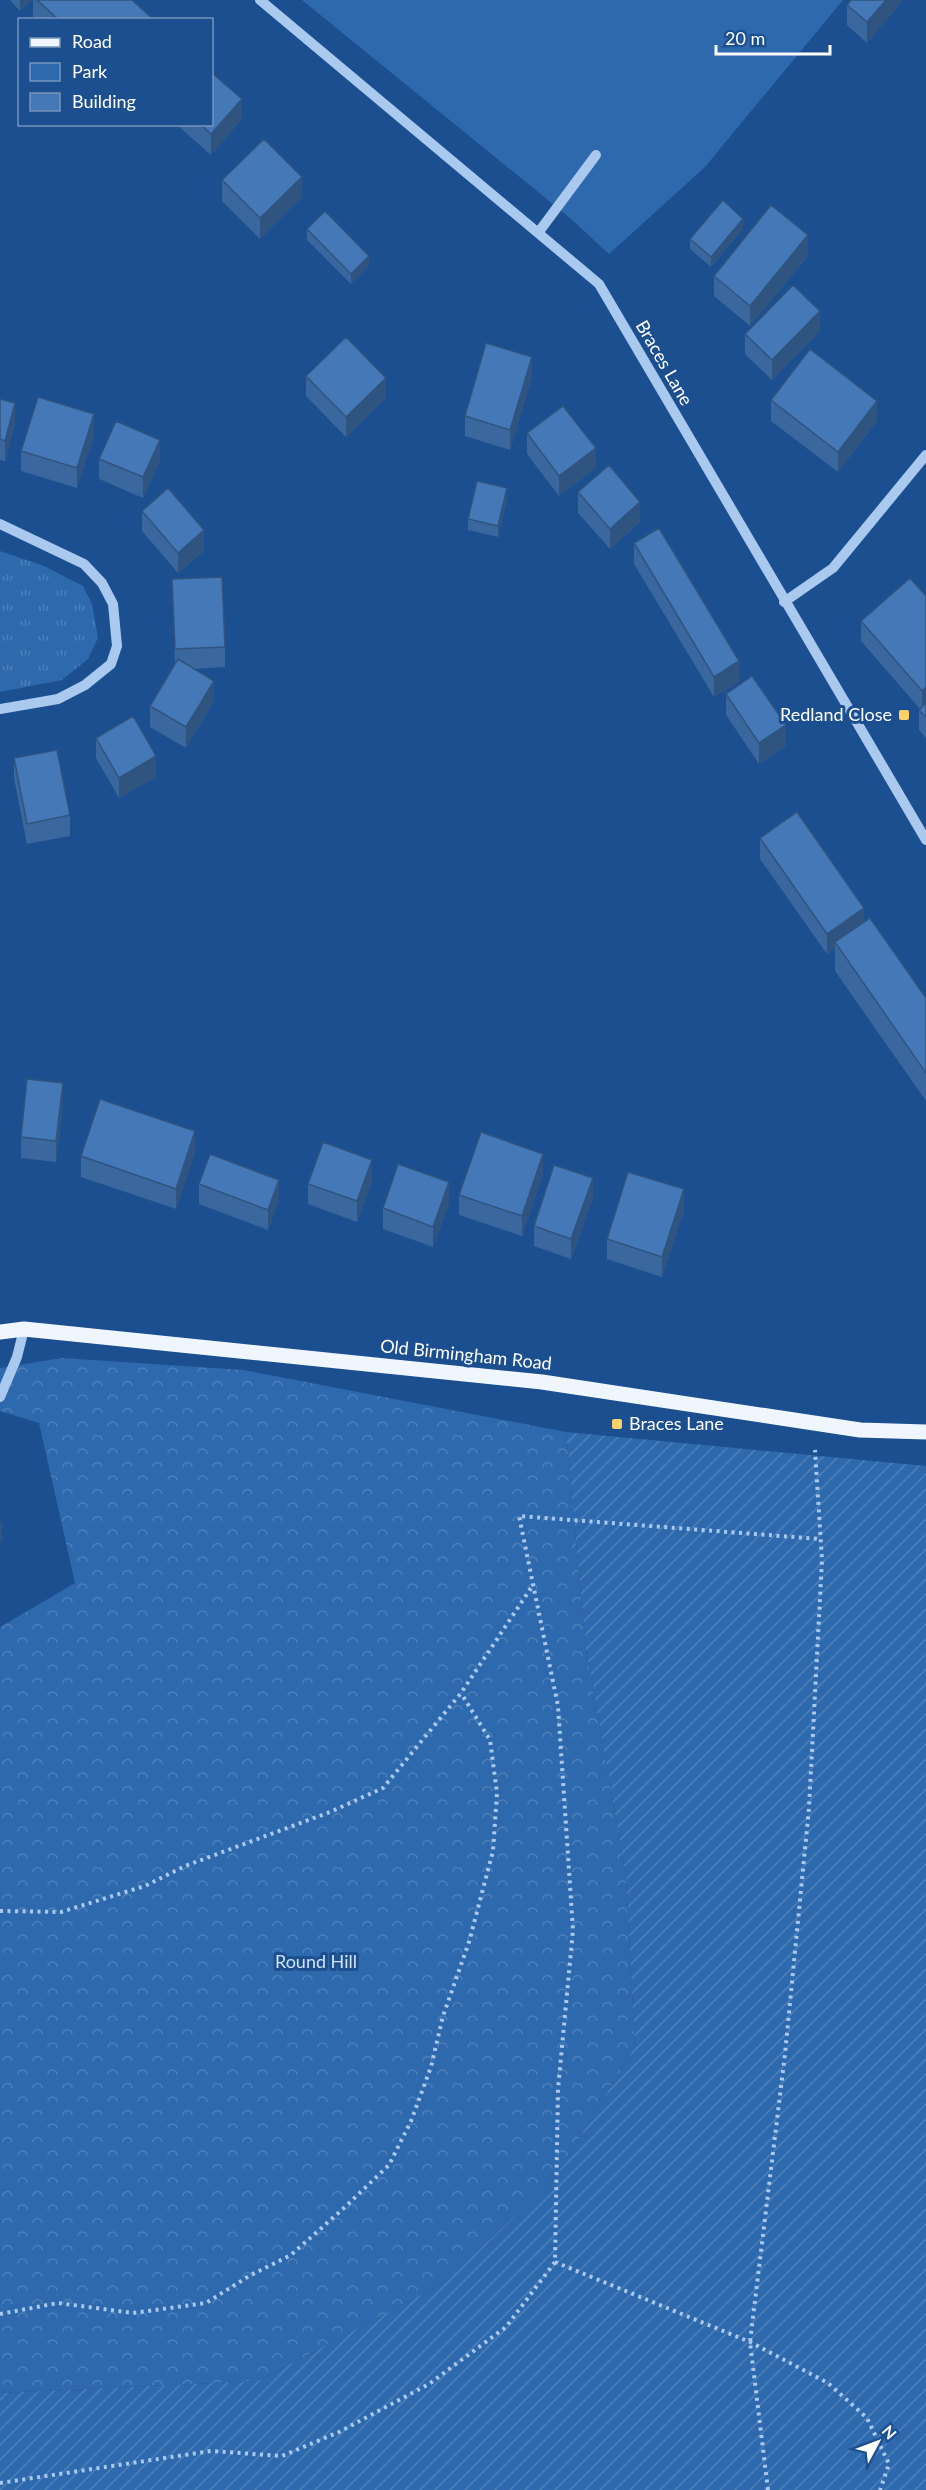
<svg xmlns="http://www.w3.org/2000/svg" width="926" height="2490" font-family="Lato,sans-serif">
  <defs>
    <pattern id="grass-tufts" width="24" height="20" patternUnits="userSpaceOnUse" patternTransform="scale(1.5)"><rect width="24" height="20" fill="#2e69ad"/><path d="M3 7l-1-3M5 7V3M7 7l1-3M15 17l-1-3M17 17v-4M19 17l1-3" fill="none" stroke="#4d80b9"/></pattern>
    <pattern id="forest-crowns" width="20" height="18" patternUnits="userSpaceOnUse" patternTransform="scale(1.5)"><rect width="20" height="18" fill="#2e69ad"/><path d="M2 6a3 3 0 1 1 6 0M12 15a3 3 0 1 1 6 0" fill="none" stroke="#4d80b9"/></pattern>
    <pattern id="garden-furrows" width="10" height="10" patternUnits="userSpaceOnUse" patternTransform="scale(1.5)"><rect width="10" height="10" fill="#2e69ad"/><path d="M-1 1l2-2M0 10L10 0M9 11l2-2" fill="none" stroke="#4d80b9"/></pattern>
  </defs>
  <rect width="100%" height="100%" fill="#1b4f8f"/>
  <!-- grass -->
  <path fill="url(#grass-tufts)" d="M0 551 44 566 83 586 92 604 98 638 88 659 62 680 0 692Z"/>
  <!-- forest -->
  <path fill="url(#forest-crowns)" d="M62 1358 244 1370 566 1432 586 1649 626 1876 635 2047 556 2176 447 2281 258 2381 0 2393V1627L75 1583 39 1423 0 1411V1368Z"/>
  <!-- park -->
  <path fill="#2e69ad" d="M302 0H843L705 167 609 254 570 218Z"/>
  <!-- garden -->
  <path fill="url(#garden-furrows)" d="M566 1432 926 1466V2490H0V2393L258 2381 447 2281 556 2176 635 2047 626 1876 586 1649Z"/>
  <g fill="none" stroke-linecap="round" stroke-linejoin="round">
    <!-- path -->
    <path stroke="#a9c9ee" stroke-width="4" stroke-dasharray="3 4.5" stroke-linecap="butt" d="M0 1911 61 1912 145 1886 185 1866 330 1812 383 1788 461 1693 533 1585
      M555 2262 750 2342 828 2383 867 2418 889 2464 880 2490
      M0 2314 58 2303 133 2313 206 2303 249 2276 291 2255 345 2207 389 2165 411 2121 431 2067 443 2016 469 1942 493 1851 497 1793 490 1740 461 1693
      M0 2483 211 2451 282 2456 339 2432 429 2384 506 2327 555 2262 558 2089 573 1930 558 1706 519 1516 820 1539
      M768 2490 750 2342 785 2054 809 1808 822 1560 815 1450"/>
    <!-- minor -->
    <path stroke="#a9c9ee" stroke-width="10" d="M260 0 599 284 926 840
      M538 233 596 155
      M0 524 84 564 102 583 113 604 117 646 111 664 85 685 58 699 0 709
      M784 602 833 568 926 455
      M0 1397 17 1357 24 1329"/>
    <!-- major -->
    <path stroke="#f0f6ff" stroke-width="15" d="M0 1332 24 1329 542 1382 860 1430 926 1432"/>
  </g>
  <!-- wall -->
  <path fill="#3a679d" d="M10 0H32L20 11Z
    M33 0H132L154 20H33Z
    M851 0H903L867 43 847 25V5Z
    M242 119 211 155 176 124H212Z
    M222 180 302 197 260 239 222 201Z
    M307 229 369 266 351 284 307 240Z
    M743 229 711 267 690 249V239Z
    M808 256 750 326 714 296V276Z
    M820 331 772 380 745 354V334Z
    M306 376 386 398 346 437 306 396Z
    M532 377 510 450 465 436V416Z
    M0 399 15 424 5 461 0 460Z
    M771 400 877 421 838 472 771 421Z
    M527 433 596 468 559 496 527 454Z
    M94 435 77 488 21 471V451Z
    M99 459 160 460 143 498 99 479Z
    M578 492 640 522 610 549 578 513Z
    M507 499 498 537 468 530V519Z
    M142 511 204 551 178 573 142 531Z
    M634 543 739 682 714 697 634 564Z
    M172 579 225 647V667L193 669 214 701 186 748 150 727V706L175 665Z
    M926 596V738L919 730V710L920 709 861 641V621Z
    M726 694 786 746 759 764 726 715Z
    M96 738 156 777 119 798 96 758Z
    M14 758 70 815V836L27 844 14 778Z
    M760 838 864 922 926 998V1101L835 971V948L827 954 760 859Z
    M63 1103 56 1162 21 1158V1137Z
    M195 1152 176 1209 81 1177V1156Z
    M543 1174 522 1236 459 1215V1195Z
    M372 1181 357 1222 308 1204V1184Z
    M199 1184 279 1200 268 1230 199 1204Z
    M593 1198 571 1259 534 1246V1226Z
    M449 1203 433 1247 383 1229V1208Z
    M684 1210 662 1277 607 1259V1239Z"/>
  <!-- shaded-wall -->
  <path fill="#305480" d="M20 0H32L20 11Z
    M886 0H903L867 43V22Z
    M242 99V119L211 155V134Z
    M302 177V197L260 239V218Z
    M743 219V229L711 267V257Z
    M808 235V256L750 326V306Z
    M369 256V266L351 284V274Z
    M820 311V331L772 380V360Z
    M532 357V377L510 450V430Z
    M386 378V398L346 437V417Z
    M877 401V421L838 472V452Z
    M15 403V424L5 461V441Z
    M94 414V435L77 488V468Z
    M160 440V460L143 498V477Z
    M596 448V468L559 496V476Z
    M507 488V499L498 537V526Z
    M640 502V522L610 549V529Z
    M204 530V551L178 573V553Z
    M739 661V682L714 697V677Z
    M214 681V701L186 748V727Z
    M926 687V708L922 711V691Z
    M786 725V746L759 764V743Z
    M156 756V777L119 798V778Z
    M864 908V929L835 942V948L827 954V934Z
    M63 1083V1103L56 1162V1141Z
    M195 1131V1152L176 1209V1189Z
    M543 1154V1174L522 1236V1216Z
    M372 1160V1181L357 1222V1201Z
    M593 1178V1198L571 1259V1239Z
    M279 1180V1200L268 1230V1210Z
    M449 1182V1203L433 1247V1227Z
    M684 1189V1210L662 1277V1257Z
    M0 1522H2V1542H0Z"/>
  <!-- building -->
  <path fill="#4478b7" stroke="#305480" stroke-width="1.5" d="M37 0H132L154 20H59Z
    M851 0H886L867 22 847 5Z
    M212 73 242 99 211 134 200 124H212Z
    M264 139 302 177 260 218 222 180Z
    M723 200 743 219 711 257 690 239Z
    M771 205 808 235 750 306 714 276Z
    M325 211 369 256 351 274 307 229Z
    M793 285 820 311 772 360 745 334Z
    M346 337 386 378 346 417 306 376Z
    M486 343 532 357 510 430 465 416Z
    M810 349 877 401 838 452 771 400Z
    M38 397 94 414 77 468 21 451Z
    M0 399 15 403 5 441 0 439Z
    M563 406 596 448 559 476 527 433Z
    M116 421 160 440 143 477 99 459Z
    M609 465 640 502 610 529 578 492Z
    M477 481 507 488 498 526 468 519Z
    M168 488 204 530 178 553 142 511Z
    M659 528 739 661 714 677 634 543Z
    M222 577 225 647 175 649 172 579Z
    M910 578 926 596V687L922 691 861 621Z
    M178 659 214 681 186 727 150 706Z
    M752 676 786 725 759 743 726 694Z
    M926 703V717L919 710Z
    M133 716 156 756 119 778 96 738Z
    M57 750 70 815 27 824 14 758Z
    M797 812 864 908 827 934 760 838Z
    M870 918 926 998V1073L835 942Z
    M27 1079 63 1083 56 1141 21 1137Z
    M100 1099 195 1131 176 1189 81 1156Z
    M481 1132 543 1154 522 1216 459 1195Z
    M323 1142 372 1160 357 1201 308 1184Z
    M210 1154 279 1180 268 1210 199 1184Z
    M398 1164 449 1182 433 1227 383 1208Z
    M554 1165 593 1178 571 1239 534 1226Z
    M628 1172 684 1189 662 1257 607 1239Z"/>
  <!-- markers -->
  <g fill="#ffd166" stroke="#1b4f8f" stroke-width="2">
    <rect x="898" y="709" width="12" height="12" rx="3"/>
    <rect x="611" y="1418" width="12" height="12" rx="3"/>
  </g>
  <g text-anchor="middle" stroke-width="6" stroke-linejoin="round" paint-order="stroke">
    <!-- street labels -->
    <g font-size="18" fill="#fff" stroke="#1b4f8f">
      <text transform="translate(664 363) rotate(60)" y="6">Braces Lane</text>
      <text transform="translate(466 1355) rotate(6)" y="6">Old Birmingham Road</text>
    </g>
    <!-- poi labels -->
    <g font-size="18" fill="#fff" stroke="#1b4f8f" text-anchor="end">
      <text x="892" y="721">Redland Close</text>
      <text x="629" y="1430" text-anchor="start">Braces Lane</text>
    </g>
    <!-- park labels -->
    <g font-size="18" fill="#cfe3fa" stroke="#1b4f8f">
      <text x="316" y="1968">Round Hill</text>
    </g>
  </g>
  <!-- legend -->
  <rect x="18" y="18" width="195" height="108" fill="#1b4f8f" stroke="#7695bc" stroke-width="1.5"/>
  <rect x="30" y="38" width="30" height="9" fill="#f0f6ff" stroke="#7695bc" stroke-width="1.5"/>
  <text x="72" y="48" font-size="18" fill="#ffffff">Road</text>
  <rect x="30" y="63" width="30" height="18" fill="#2e69ad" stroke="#7695bc" stroke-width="1.5"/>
  <text x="72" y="78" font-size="18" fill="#ffffff">Park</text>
  <rect x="30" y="93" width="30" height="18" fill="#4478b7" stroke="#7695bc" stroke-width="1.5"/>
  <text x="72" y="108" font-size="18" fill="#ffffff">Building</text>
  <!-- north arrow -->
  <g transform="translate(878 2442) rotate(49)" stroke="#1b4f8f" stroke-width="4.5" paint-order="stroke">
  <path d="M0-4.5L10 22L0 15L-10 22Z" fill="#ffffff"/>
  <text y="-9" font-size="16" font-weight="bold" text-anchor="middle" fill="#ffffff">N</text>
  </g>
  <!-- scale -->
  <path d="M716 45v9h114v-9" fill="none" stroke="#ffffff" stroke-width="3"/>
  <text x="725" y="45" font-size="18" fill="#ffffff" stroke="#1b4f8f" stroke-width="4.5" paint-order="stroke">20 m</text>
</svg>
